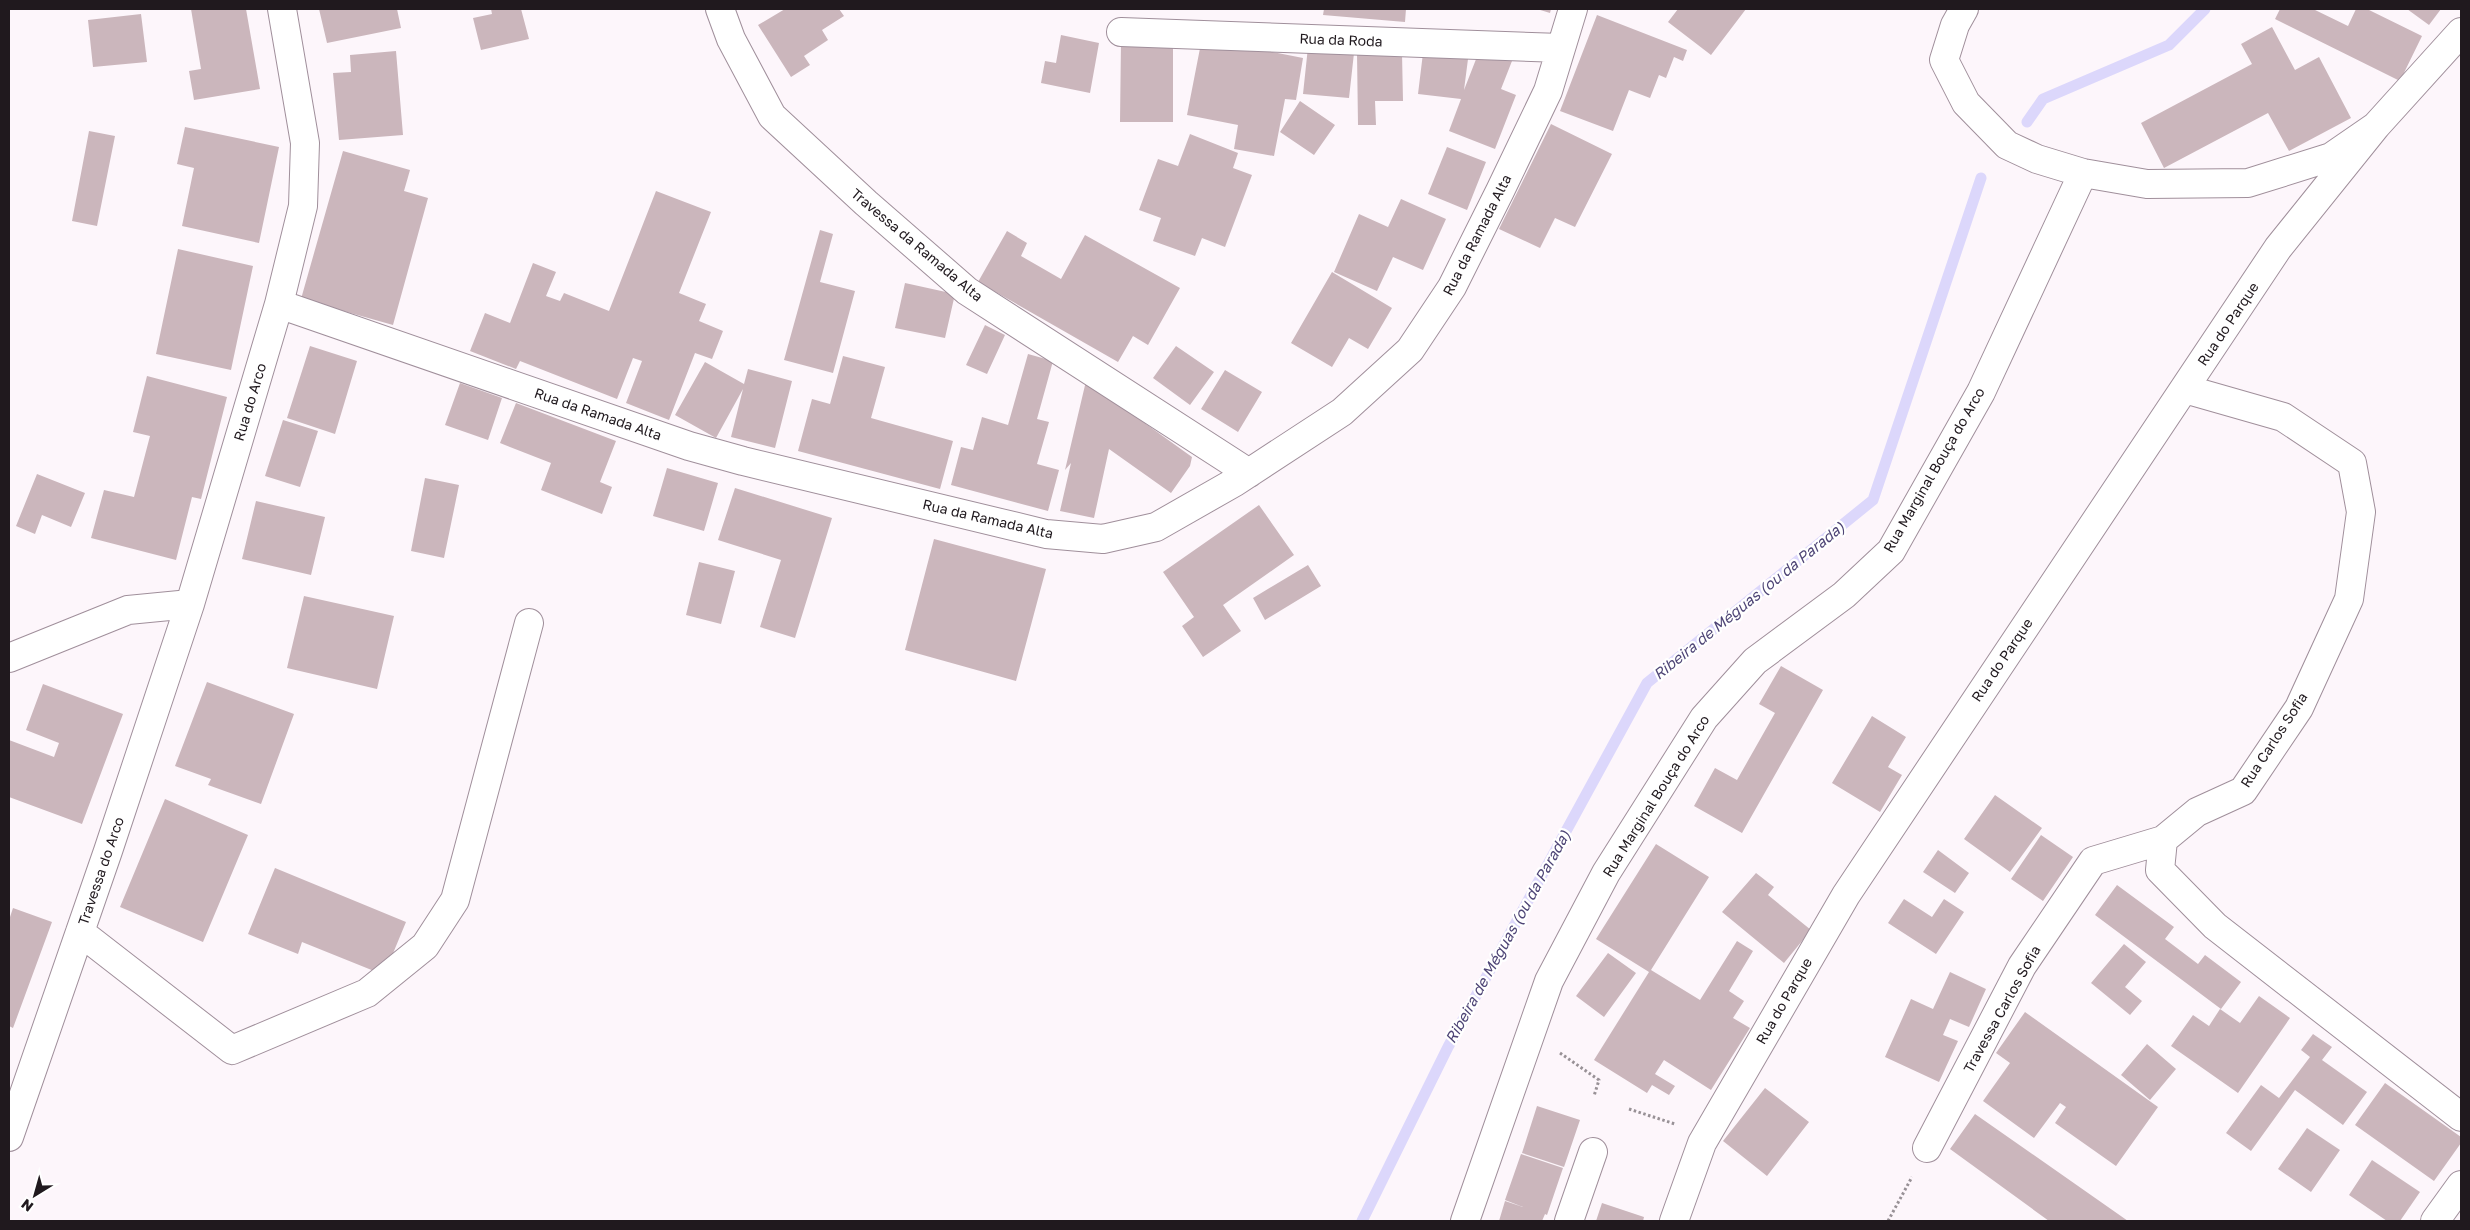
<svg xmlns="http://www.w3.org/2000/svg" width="2470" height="1230" font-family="'Golos Text',sans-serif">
  <rect width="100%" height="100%" fill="#fdf6fb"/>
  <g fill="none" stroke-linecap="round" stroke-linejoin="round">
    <!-- stream -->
    <path stroke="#dcd7fb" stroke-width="11" d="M2027 122 2043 99 2169 45 2205 9
      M1362 1221 1448 1047 1647 683 1873 500 1981 178"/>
  </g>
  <!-- building -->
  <path fill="#cbb6bc" d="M191 9H246L260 89 194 100 189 71 201 69Z
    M319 9H397L401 28 327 43Z
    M491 9H521L529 39 481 50 473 18 492 14Z
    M785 9H839L844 16 822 30 828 40 804 56 810 65 791 77 758 25Z
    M1324 9H1406L1405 22 1323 15Z
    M1537 9H1551L1550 13Z
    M1678 9H1746L1711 55 1668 22Z
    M2280 9H2313L2348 26 2356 9H2367L2422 36 2400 81 2275 19Z
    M2407 9H2441L2429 25Z
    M141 14 147 62 93 67 88 20Z
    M1597 15 1687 50 1683 61 1674 57 1666 78 1659 75 1650 98 1629 90 1613 131 1560 111Z
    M2272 27 2295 70 2319 57 2351 118 2289 151 2268 113 2164 168 2141 123 2252 64 2241 44Z
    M1061 35 1099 43 1090 93 1041 83 1045 61 1056 63Z
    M1202 38 1303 58 1296 100 1285 99 1274 156 1234 149 1238 125 1187 115Z
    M1121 41 1173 42V122H1120Z
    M1308 47 1354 53 1349 98 1303 94Z
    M1480 49 1512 61 1501 89 1516 95 1495 149 1449 131 1461 99 1418 94 1423 53 1468 59 1464 90Z
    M396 51 403 135 339 140 333 73 351 72 350 55Z
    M1357 53H1402L1403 101H1375L1376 125H1358Z
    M1300 101 1335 125 1314 155 1280 132Z
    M1551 124 1612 154 1575 227 1555 218 1540 248 1499 229Z
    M185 127 279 147 259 243 182 226 194 168 177 164Z
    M89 131 115 136 97 226 72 221Z
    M1190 134 1238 153 1233 168 1252 175 1225 247 1202 238 1195 256 1153 241 1161 218 1139 210 1158 159 1178 166Z
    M1447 147 1486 162 1467 210 1428 194Z
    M343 151 410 170 404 191 428 198 393 325 301 299Z
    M656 191 711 212 679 293 706 304 699 321 723 331 712 359 695 353 669 420 626 403 642 361 633 358 617 399 520 361 516 369 470 351 485 313 510 323 533 263 556 272 546 296 560 301 564 293 609 311Z
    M1401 199 1446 219 1423 270 1393 257 1377 291 1334 272 1359 214 1388 227Z
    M820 230 833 234 820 282 855 291 833 373 784 360Z
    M1007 231 1027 243 1021 256 1061 279 1085 235 1180 288 1148 345 1133 336 1118 362 978 282Z
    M178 249 253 266 231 370 156 354Z
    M1332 272 1392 308 1368 349 1349 338 1332 367 1291 343Z
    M905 283 955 294 945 338 895 328Z
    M985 325 1005 335 987 374 966 365Z
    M310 346 357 361 335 434 287 418Z
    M1176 346 1214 372 1190 405 1153 378Z
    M1028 354 1053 361 1037 419 1049 422 1037 464 1059 470 1048 511 951 485 961 447 973 450 982 417 1008 425Z
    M843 356 885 367 871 418 953 441 940 489 798 451 812 399 830 404Z
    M705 362 744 384 748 369 792 381 775 448 731 437 743 389 716 438 675 415Z
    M1225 370 1262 392 1238 432 1201 409Z
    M147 376 227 397 201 499 192 497 176 560 91 538 104 490 134 497 150 436 133 432Z
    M1086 381 1192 457 1190 466 1171 493 1109 449 1094 518 1060 511 1071 463 1065 470Z
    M460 383 502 398 488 440 445 425Z
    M516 403 616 441 600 482 612 487 602 514 541 490 551 463 500 443Z
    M283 420 318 431 300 487 265 476Z
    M667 468 718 483 704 531 653 516Z
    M37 474 85 493 71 527 42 515 35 534 16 526Z
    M425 478 459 485 444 558 411 551Z
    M735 488 832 518 795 638 760 627 781 560 718 540Z
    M256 501 325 517 311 575 242 559Z
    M1259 505 1294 555 1223 605 1241 631 1203 657 1182 626 1194 617 1163 572Z
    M934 539 1046 569 1016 681 905 650Z
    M699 562 735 571 721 624 686 615Z
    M1308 565 1321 586 1265 620 1253 598Z
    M304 596 394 616 377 689 287 668Z
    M1781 666 1823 690 1742 833 1694 806 1715 768 1737 780 1775 713 1759 704Z
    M207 682 294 714 261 804 208 785 211 779 175 766Z
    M43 684 123 714 82 824 9 797V740L54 757 59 743 26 730Z
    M1872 716 1906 737 1888 767 1902 775 1880 812 1832 783Z
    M1995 795 2042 828 2010 872 1964 839Z
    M165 799 248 835 203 942 120 907Z
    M2041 835 2073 857 2043 901 2011 879Z
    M1656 844 1709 877 1651 970 1700 1000 1737 941 1753 951 1729 991 1744 1001 1733 1018 1750 1028 1711 1090 1664 1060 1655 1074 1675 1086 1669 1095 1652 1085 1647 1093 1594 1060 1649 972 1596 939Z
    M1938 850 1969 873 1955 893 1923 872Z
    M275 868 406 922 384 975 302 942 298 954 248 934Z
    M1756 873 1774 887 1768 895 1811 930 1784 963 1722 912Z
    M2117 885 2174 927 2165 939 2198 964 2205 955 2241 982 2221 1009 2095 915Z
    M1904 899 1932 917 1944 899 1964 912 1936 954 1888 923Z
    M13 908 52 922 13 1028 9 1026V920Z
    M2124 944 2146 962 2125 987 2142 1001 2130 1015 2091 983Z
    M1608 953 1636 973 1604 1017 1576 996Z
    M1950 972 1986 989 1969 1027 1950 1019 1943 1035 1958 1041 1939 1082 1885 1057 1911 999 1933 1009Z
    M2259 996 2290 1018 2238 1093 2171 1046 2193 1015 2209 1026 2220 1009 2240 1023Z
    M2025 1012 2158 1107 2116 1166 2055 1123 2066 1107 2060 1103 2034 1138 1983 1101 2010 1063 1996 1053Z
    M2313 1034 2332 1047 2322 1060 2367 1092 2343 1125 2295 1090 2251 1151 2226 1133 2261 1085 2279 1098 2310 1057 2301 1050Z
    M2147 1044 2176 1069 2150 1100 2121 1075Z
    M2385 1083 2461 1137V1143L2434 1181 2355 1125Z
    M1765 1088 1809 1122 1767 1176 1723 1141Z
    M1537 1106 1580 1120 1564 1167 1522 1153Z
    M1975 1114 2128 1221H2049L1950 1149Z
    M2307 1128 2340 1150 2311 1192 2278 1169Z
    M1521 1154 1563 1168 1547 1215 1545 1214 1542 1221H1499L1505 1201 1523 1207 1505 1200Z
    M2372 1160 2420 1192 2400 1221H2387L2349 1195Z
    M1602 1203 1644 1217 1643 1221H1596Z"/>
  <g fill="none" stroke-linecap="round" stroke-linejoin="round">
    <defs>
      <path id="minor" d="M720 9 731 39 772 116 866 203 967 291 1249 473
        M1964 9 1955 25 1944 60 1966 103 2007 145 2037 159 2083 173 2147 184 2248 183 2331 157 2376 126 2461 32
        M1121 32 1561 48
        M279 304 689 446 743 461 1046 534 1103 539 1156 527 1235 482 1342 412 1410 350 1452 287 1500 191 1548 91 1573 9
        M2185 389 2283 417 2352 463 2361 512 2349 599 2299 708 2243 791 2197 812 2163 840 2160 870 2215 926 2461 1117
        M9 658 128 610 190 604
        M80 932 232 1050 367 993 425 946 455 900 529 623
        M9 1137 108 851 190 604 279 304 303 206 305 143 282 9
        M1927 1148 2022 966 2093 861 2163 840
        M1465 1221 1549 981 1606 873 1704 718 1755 661 1844 595 1891 551 1981 392 2083 173
        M1569 1221 1593 1152
        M1674 1221 1702 1143 1846 895 2278 248 2376 126
        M2435 1221 2461 1185"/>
    </defs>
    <!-- minor casing -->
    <use href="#minor" stroke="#a08f9b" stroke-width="30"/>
    <!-- path -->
    <path stroke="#989196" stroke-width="3" stroke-dasharray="2.5 2.5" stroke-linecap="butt" d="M1560 1053 1599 1080 1594 1096
      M1629 1109 1675 1124
      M1888 1221 1912 1177"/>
    <!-- minor -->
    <use href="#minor" stroke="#fff" stroke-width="28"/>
  </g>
  <g text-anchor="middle" stroke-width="4.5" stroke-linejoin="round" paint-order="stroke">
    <!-- street labels -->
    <g font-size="14" fill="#20191e" stroke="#fff">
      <text transform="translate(1341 40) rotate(2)" y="5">Rua da Roda</text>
      <text transform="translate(1477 235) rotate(-63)" y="5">Rua da Ramada Alta</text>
      <text transform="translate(917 245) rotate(40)" y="5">Travessa da Ramada Alta</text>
      <text transform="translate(2228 324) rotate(-56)" y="5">Rua do Parque</text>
      <text transform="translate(250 402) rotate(-73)" y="5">Rua do Arco</text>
      <text transform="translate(598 414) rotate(19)" y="5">Rua da Ramada Alta</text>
      <text transform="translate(1934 470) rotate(-60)" y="5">Rua Marginal Bouça do Arco</text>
      <text transform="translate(988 519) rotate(13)" y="5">Rua da Ramada Alta</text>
      <text transform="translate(2002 660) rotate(-56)" y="5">Rua do Parque</text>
      <text transform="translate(2274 740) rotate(-57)" y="5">Rua Carlos Sofia</text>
      <text transform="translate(1656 796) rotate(-58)" y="5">Rua Marginal Bouça do Arco</text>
      <text transform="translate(101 871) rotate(-71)" y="5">Travessa do Arco</text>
      <text transform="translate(1784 1001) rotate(-60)" y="5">Rua do Parque</text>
      <text transform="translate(2002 1009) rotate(-61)" y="5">Travessa Carlos Sofia</text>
    </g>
    <!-- water labels -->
    <g font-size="15" font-style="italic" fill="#4e4576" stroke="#fff">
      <text transform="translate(1749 601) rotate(-39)" y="5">Ribeira de Méguas (ou da Parada)</text>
      <text transform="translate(1508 937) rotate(-61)" y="5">Ribeira de Méguas (ou da Parada)</text>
    </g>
  </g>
  <!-- border -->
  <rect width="2470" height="1230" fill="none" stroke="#20191e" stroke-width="20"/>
  <!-- north arrow -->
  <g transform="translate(35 1195) rotate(217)" stroke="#ffffff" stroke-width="4" paint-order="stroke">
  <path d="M0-4L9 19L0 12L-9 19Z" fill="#20191e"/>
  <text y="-8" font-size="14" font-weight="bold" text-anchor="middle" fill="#20191e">N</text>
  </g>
</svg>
